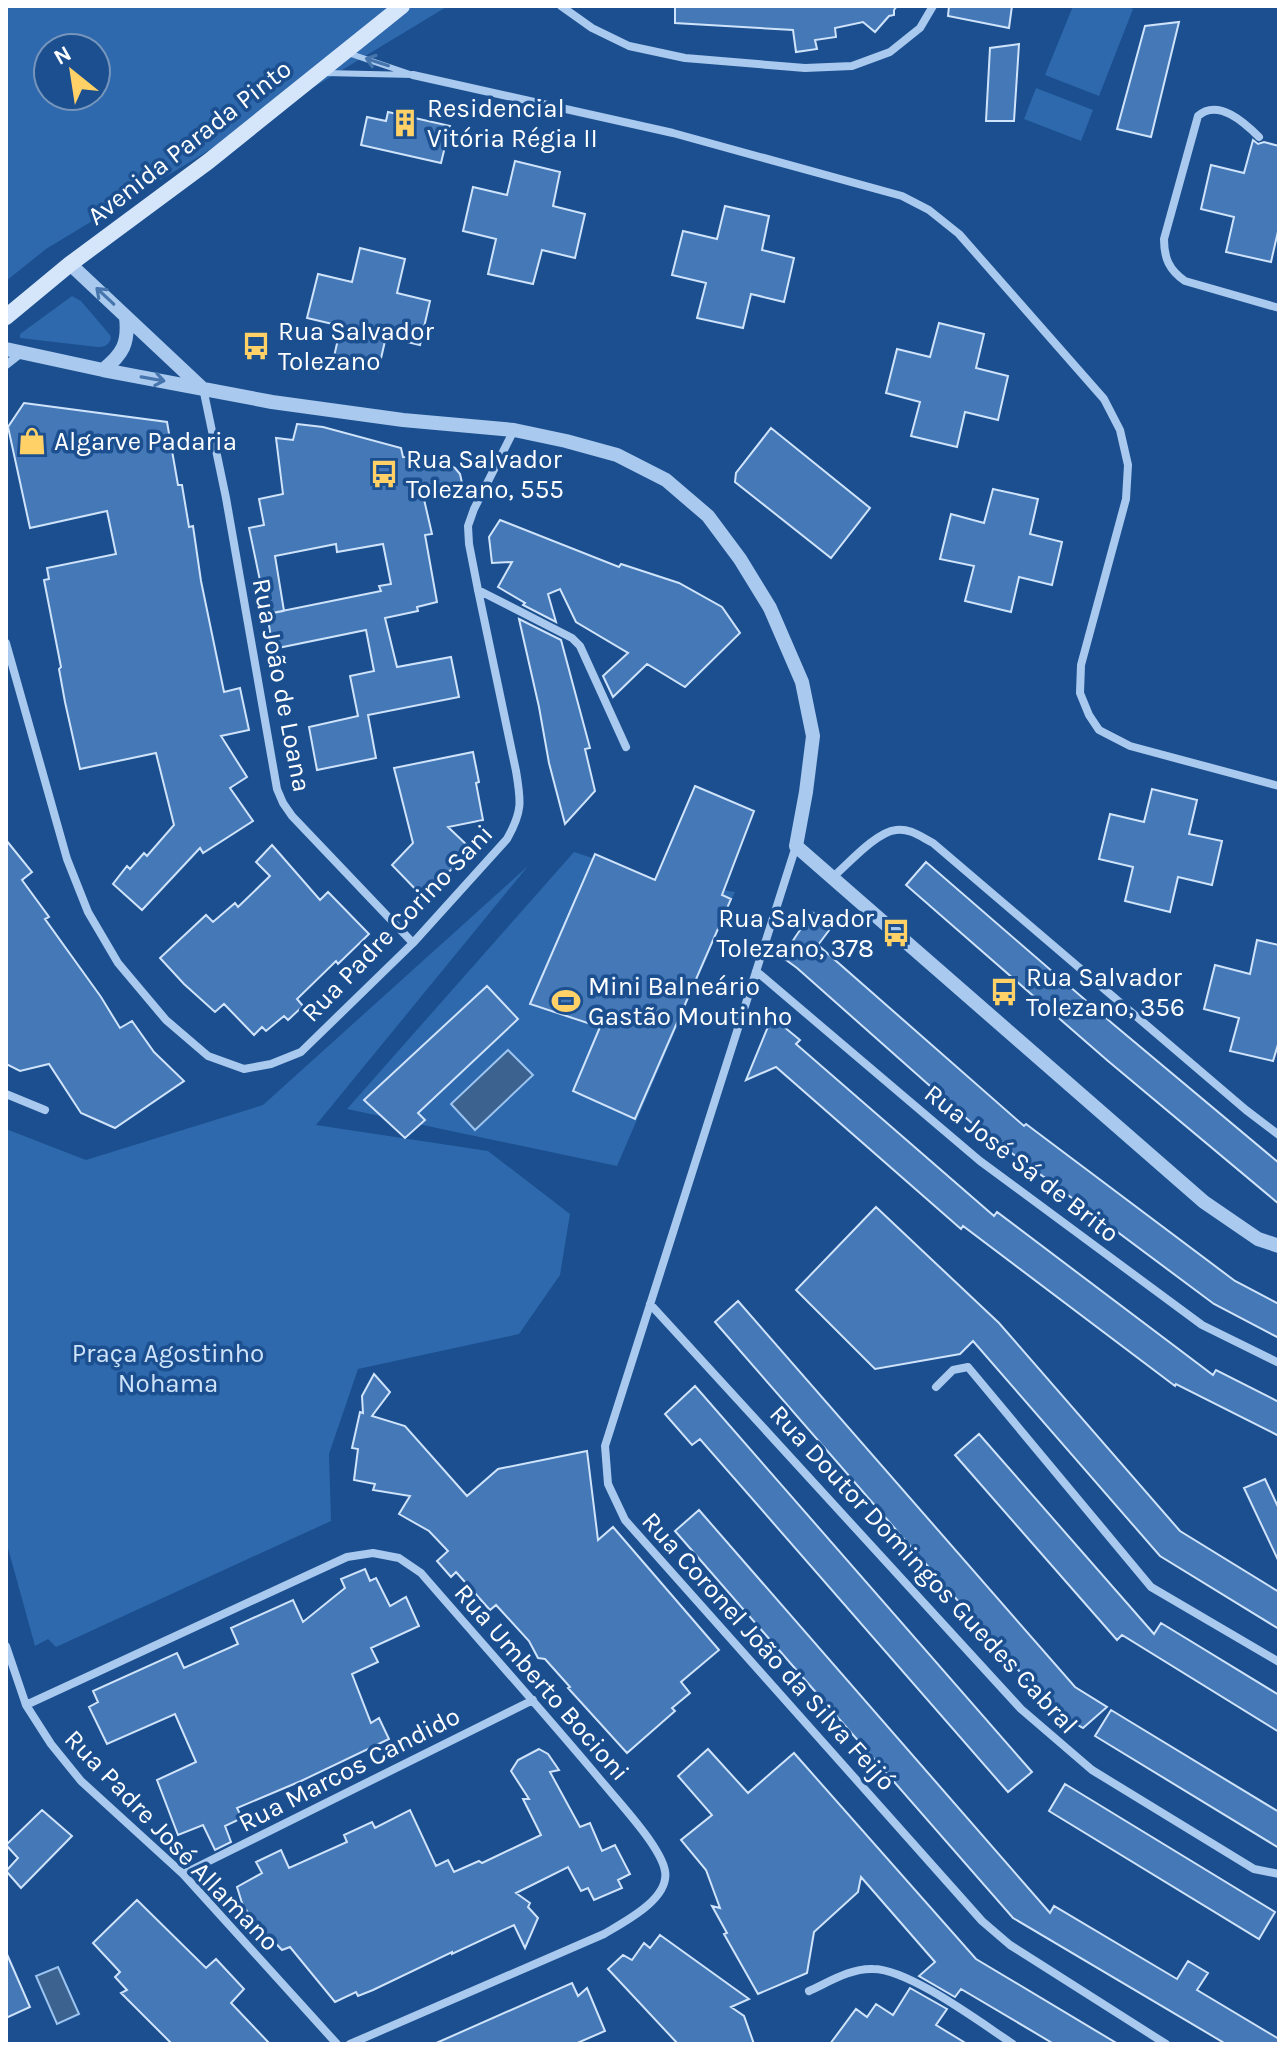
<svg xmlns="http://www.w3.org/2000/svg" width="1285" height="2050" font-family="Karla,sans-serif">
  <rect width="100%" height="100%" fill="#1b4f8f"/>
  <!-- green -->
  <path fill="#2e69ad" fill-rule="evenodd" d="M6 6H448L46 249 6 281ZM48 48H96V96H48Z
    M1073 6H1126L1133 9 1099 96 1045 75Z
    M1036 88 1093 110 1081 141 1024 119Z
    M72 296 81 301 110 335 111 338C109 346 104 347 97 347L20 338V334Z
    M574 852 656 879 735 892 617 1166 347 1109Z
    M528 866 316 1125 488 1151 570 1214 560 1275 519 1334 358 1369 329 1454 331 1521 56 1647 48 1639 35 1646 6 1541V1129L86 1160 263 1105Z"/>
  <!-- water -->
  <path fill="#3c6290" stroke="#9cc4f0" stroke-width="2" d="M508 1050 533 1075 475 1130 451 1104Z
    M58 1967 79 2014 57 2024 36 1976Z"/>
  <!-- building -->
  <path fill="#4478b7" stroke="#cfe3fa" stroke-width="2" d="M675 6H897L894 10V15L889 16 875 32 863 22 835 28 836 37 815 40 817 49 796 52 793 30 675 23Z
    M949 6H1012L1009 28 948 16Z
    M1179 22 1151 137 1117 129 1145 26Z
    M1019 44 1014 121H986L990 48Z
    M388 112 450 126 441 163 361 145 367 117 386 121Z
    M1253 140 1258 144 1264 142 1279 146V227L1271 262 1226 252 1234 217 1201 209 1211 165 1244 173Z
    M515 161 560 172 553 206 585 214 575 258 542 250 533 284 488 274 496 239 463 231 473 187 507 195Z
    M725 206 769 216 762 250 794 258 784 302 751 294 743 328 697 318 706 283 672 275 683 231 717 239Z
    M360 248 405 259 397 293 430 301 420 345 386 337 378 371 333 361 341 326 307 318 318 274 352 282Z
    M939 323 984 334 976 368 1008 376 998 420 965 412 957 447 911 436 920 402 886 393 897 349 930 357Z
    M24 403 167 422 178 485H182L189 527 193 526 201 581 224 692 240 688 249 730 221 736 247 777 230 788 253 821 203 853 200 848 142 910 113 884 127 866 130 869 144 853 147 856 174 825 156 753 80 769 65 702 59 669 61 667 44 580 49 579 47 568 116 554 107 511 30 528 8 427Z
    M297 424 323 427 401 448 403 457 432 458 445 462 455 468 460 474 464 492 420 482 432 534 425 535 437 602 417 607 418 611 385 618 397 667 451 657 459 697 368 715 376 758 317 770 309 727 358 716 350 676 374 671 366 630 273 649 267 614 381 591 379 586 391 584 383 544 337 552 336 544 275 556 284 611 267 614 249 528 264 525 259 499 283 494 276 438 293 440Z
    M771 428 870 508 831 558 735 482 736 473Z
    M993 489 1038 499 1030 534 1062 542 1052 585 1019 577 1011 612 965 601 974 566 940 559 951 514 984 523Z
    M500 520 619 567 621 564 679 583 722 607 740 633 685 687 647 664 613 697 603 676 628 653 576 622 560 589 548 594 556 622 523 605 525 603 498 587 512 562 492 563 489 537Z
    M519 619 561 640 590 748 585 749 595 791 565 824 549 763 539 707Z
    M473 752 479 782 476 783 483 820 448 827 469 847 449 865 453 868 422 896 392 865 413 843 394 768Z
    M695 786 754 811 722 895 731 899 635 1119 573 1091 600 1027 530 1004 595 854 655 880Z
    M1152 789 1197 800 1189 834 1222 841 1212 885 1178 877 1170 912 1125 901 1133 867 1099 859 1110 814 1144 822Z
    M6 840 32 872 22 880 49 917 45 919 101 997 120 1028 132 1021 154 1052 184 1081 115 1128 81 1113 49 1064 20 1071 6 1064Z
    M272 845 320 900 328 892 369 934 338 964 336 961 297 999 303 1006 288 1020 284 1016 266 1031 262 1027 254 1035 224 1004 215 1012 184 984 160 958 206 915 213 922 235 903 238 907 270 876 256 862Z
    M926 862 1113 1024 1279 1163V1204L1108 1061 906 885Z
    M812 912 833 925 818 945 1024 1126 1026 1124 1235 1281 1279 1304V1338L1214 1304 974 1125 797 968 782 957Z
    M1257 940 1279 945V1041L1273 1061 1230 1051 1239 1018 1204 1009 1215 965 1250 974Z
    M487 986 518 1019 418 1113 425 1120 405 1138 364 1100Z
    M772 1017 800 1040 796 1044 994 1216 997 1212 1213 1375 1216 1370 1279 1402V1436L1176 1384 1175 1386 963 1226 961 1229 776 1067 746 1080Z
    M876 1207 999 1323 1180 1531 1279 1592V1629L1160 1556 973 1341 960 1354 875 1369 796 1290Z
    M738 1301 1075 1687 1107 1707 1083 1728 1054 1711 715 1322Z
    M374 1374 390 1392 372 1416 405 1426 467 1496 498 1469 587 1451 598 1540 613 1527 719 1650 681 1682 690 1693 672 1708 675 1711 627 1753 568 1688 570 1687 545 1659 538 1658 529 1641 496 1605 490 1610 456 1572 451 1577 437 1561 448 1551 429 1531 399 1514 410 1496 373 1490 375 1484 354 1480 358 1449 352 1448 360 1412 363 1413 362 1396Z
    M695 1386 1032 1772 1008 1792 700 1439 692 1445 665 1414Z
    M979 1434 1154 1634 1161 1623 1279 1695V1732L1122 1635 1117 1640 955 1455Z
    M1265 1479 1279 1509V1562L1244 1488Z
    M699 1510 1050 1913 1054 1906 1177 1979 1188 1961 1208 1973 1197 1990 1279 2039V2044H1226L1013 1918 675 1531Z
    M365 1569 370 1581 376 1578 390 1606 406 1597 419 1626 371 1648 378 1662 352 1674 371 1723 379 1718 389 1739 301 1781 237 1808 242 1818 225 1826 231 1842 215 1850 203 1825 178 1835 157 1780 196 1762 175 1714 107 1744 89 1707 98 1702 93 1691 177 1653 184 1668 238 1644 231 1628 293 1600 303 1622 345 1588 341 1579Z
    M1111 1710 1279 1812V1848L1095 1736Z
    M539 1749 548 1754 559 1770 550 1772 580 1827 590 1823 602 1851 615 1845 630 1874 618 1880 622 1888 594 1900 588 1888 581 1891 568 1867 516 1893 530 1903 528 1907 538 1918 525 1948 514 1925 452 1954V1952L373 1990 358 1996 356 1992 335 2002 290 1947 282 1950 250 1916 242 1903 237 1887 262 1873 256 1862 281 1850 289 1868 347 1842 344 1835 372 1822 375 1828 410 1810 436 1866 448 1860 454 1872 479 1861 482 1863 541 1835 523 1799H529L511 1771 518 1760Z
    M708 1749 748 1793 794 1753 976 1959 1118 2044H1054L961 1989 955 1997 919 1976 935 1962 861 1877 858 1892 814 1932 807 1973 758 1994 724 1934 727 1933 712 1906 720 1908 706 1870 681 1840 712 1815 678 1776Z
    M1065 1784 1275 1912 1259 1939 1049 1811Z
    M42 1810 72 1836 21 1888 6 1871 18 1858 6 1845Z
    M137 1900 206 1968 216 1959 244 1989 231 2003 270 2044H172L121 1993 127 1990 115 1977 120 1972 93 1943Z
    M660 1935 749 1999 731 2007 744 2016 754 2044H678L608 1969 623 1955 632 1960 644 1943 650 1948Z
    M6 1952 30 2007 6 2018Z
    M572 1983 578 1996 587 1988 605 2031 575 2044H434Z
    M910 1988 947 2009 936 2025 967 2044H830L856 2009 867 2017 876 2004 893 2015Z"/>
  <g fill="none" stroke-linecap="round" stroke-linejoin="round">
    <!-- service -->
    <path stroke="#a9c9ee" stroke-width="6" d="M325 73 413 75 348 53"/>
    <!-- minor -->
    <path stroke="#a9c9ee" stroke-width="8" d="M561 6 592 28 629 46 685 58 805 68 852 66 890 52 920 28 933 6
      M413 75 673 133 902 196 929 210 959 234 1104 399 1120 430 1128 465 1126 499 1081 665 1080 693 1089 715 1099 730 1130 746 1279 786
      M1259 137C1245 123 1218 98 1198 116L1164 239C1164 258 1169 270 1185 281L1279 308
      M6 365 20 354
      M203 388 226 498 277 789 283 803 292 816 413 943
      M478 590 572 638 580 646 626 747
      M6 643 67 859 88 912 118 963 166 1020 208 1056 244 1069 271 1064 301 1052 413 943 507 839C523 811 521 801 516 771L478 590 469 544 468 526 474 509 514 430
      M796 846 605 1446 608 1484 625 1520 982 1921 1010 1945 1166 2044
      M833 877C848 864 876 832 896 830 910 828 921 837 933 843L1246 1110 1279 1135
      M756 971 980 1161 1202 1325 1279 1363
      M6 1094 45 1110
      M650 1304 1021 1709 1092 1770 1254 1869 1279 1874
      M936 1387 953 1370 968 1367 1151 1587 1279 1662
      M6 1646 26 1705 51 1744 81 1781 183 1874 337 2044
      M26 1705 347 1557 373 1553 399 1558 421 1573C480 1641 540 1708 598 1777 615 1798 661 1846 665 1871 670 1899 624 1922 604 1934L350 2044
      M183 1874 533 1700
      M809 1991C829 1982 851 1968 873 1969 909 1969 981 2023 1013 2044"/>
    <!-- tertiary -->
    <path stroke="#a9c9ee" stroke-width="14" d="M70 264 202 388
      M6 349 103 370 272 402 403 420 514 430 566 441 617 455 666 480 708 516 740 559 770 608 802 682 813 736 806 792 796 846 1204 1202 1258 1239 1279 1246
      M103 370C123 354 129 343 126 317"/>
    <!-- secondary -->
    <path stroke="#d6e6fa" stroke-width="16" d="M6 317 70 264 209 161 402 6"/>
  </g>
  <!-- one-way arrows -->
  <defs><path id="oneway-shaft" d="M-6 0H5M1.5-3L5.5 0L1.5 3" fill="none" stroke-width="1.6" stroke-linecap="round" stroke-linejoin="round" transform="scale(2)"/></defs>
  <g stroke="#4674ac">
    <use href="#oneway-shaft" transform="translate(377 62) rotate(-162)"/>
    <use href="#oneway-shaft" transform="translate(105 296) rotate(-137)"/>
    <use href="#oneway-shaft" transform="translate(153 379) rotate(10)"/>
  </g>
  <!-- icons -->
  <defs>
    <symbol id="building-bare" viewBox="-9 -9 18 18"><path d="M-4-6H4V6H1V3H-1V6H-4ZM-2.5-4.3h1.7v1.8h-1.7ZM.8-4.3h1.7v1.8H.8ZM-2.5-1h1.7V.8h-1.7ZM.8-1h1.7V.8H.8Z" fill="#ffd166" stroke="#1b4f8f" stroke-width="2.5" paint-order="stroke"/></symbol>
    <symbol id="bus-bare" viewBox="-9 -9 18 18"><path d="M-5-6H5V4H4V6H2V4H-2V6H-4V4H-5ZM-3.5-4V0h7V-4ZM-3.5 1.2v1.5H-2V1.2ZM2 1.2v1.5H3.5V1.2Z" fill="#ffd166" stroke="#1b4f8f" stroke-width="2.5" paint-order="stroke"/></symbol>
    <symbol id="shop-bare" viewBox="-9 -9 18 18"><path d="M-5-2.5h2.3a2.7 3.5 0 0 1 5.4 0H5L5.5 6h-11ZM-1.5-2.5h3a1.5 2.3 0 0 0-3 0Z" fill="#ffd166" stroke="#1b4f8f" stroke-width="2.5" paint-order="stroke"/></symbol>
    <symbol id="stadium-bare" viewBox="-9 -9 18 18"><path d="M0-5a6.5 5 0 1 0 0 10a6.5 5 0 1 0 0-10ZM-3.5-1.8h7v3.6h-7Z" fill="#ffd166" stroke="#1b4f8f" stroke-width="2.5" paint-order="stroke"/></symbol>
  </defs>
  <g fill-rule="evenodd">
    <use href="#building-bare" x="385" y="103" width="40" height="40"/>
    <use href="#bus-bare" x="236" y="326" width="40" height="40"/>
    <use href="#shop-bare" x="12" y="421" width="40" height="40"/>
    <use href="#bus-bare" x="364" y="454" width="40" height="40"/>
    <use href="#bus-bare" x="876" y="913" width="40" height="40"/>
    <use href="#bus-bare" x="984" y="972" width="40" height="40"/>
    <use href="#stadium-bare" x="546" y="981" width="40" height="40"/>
  </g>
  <g text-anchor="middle" stroke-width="7" stroke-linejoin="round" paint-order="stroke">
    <!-- poi labels -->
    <g font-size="26" fill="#fff" stroke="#1b4f8f" text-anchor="start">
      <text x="427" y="117">Residencial<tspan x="427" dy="30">Vitória Régia II</tspan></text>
      <text x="278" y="340">Rua Salvador<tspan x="278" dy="30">Tolezano</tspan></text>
      <text x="54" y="450">Algarve Padaria</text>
      <text x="406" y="468">Rua Salvador<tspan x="406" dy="30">Tolezano, 555</tspan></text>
      <text x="874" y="927" text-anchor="end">Rua Salvador<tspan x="874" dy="30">Tolezano, 378</tspan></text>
      <text x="1026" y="986">Rua Salvador<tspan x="1026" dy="30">Tolezano, 356</tspan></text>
      <text x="588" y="995">Mini Balneário<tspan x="588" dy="30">Gastão Moutinho</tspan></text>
    </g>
    <!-- street labels -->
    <g font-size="26" fill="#fff" stroke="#1b4f8f">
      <text transform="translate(189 142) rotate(-38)" y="9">Avenida Parada Pinto</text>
      <text transform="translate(282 685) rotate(79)" y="9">Rua João de Loana</text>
      <text transform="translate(397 923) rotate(-46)" y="9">Rua Padre Corino Sani</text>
      <text transform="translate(1022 1163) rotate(38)" y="9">Rua José Sá de Brito</text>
      <text transform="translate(924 1569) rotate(47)" y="9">Rua Doutor Domingos Guedes Cabral</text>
      <text transform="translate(769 1651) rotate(48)" y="9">Rua Coronel João da Silva Feijó</text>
      <text transform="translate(542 1682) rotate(49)" y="9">Rua Umberto Bocioni</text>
      <text transform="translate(349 1769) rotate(-27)" y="9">Rua Marcos Candido</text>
      <text transform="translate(172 1840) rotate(46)" y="9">Rua Padre José Allamano</text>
    </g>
    <!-- park labels -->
    <g font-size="26" fill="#cfe3fa" stroke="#1b4f8f">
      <text x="168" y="1362">Praça Agostinho<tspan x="168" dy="30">Nohama</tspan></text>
    </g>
  </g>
  <!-- border -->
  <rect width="1285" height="2050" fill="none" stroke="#ffffff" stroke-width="16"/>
  <!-- north arrow -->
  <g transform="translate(72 72) rotate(330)"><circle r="38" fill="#1b4f8f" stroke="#7695bc" stroke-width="2"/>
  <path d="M0-6L14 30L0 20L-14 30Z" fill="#ffd166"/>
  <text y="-12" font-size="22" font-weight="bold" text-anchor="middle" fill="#ffffff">N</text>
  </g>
</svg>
